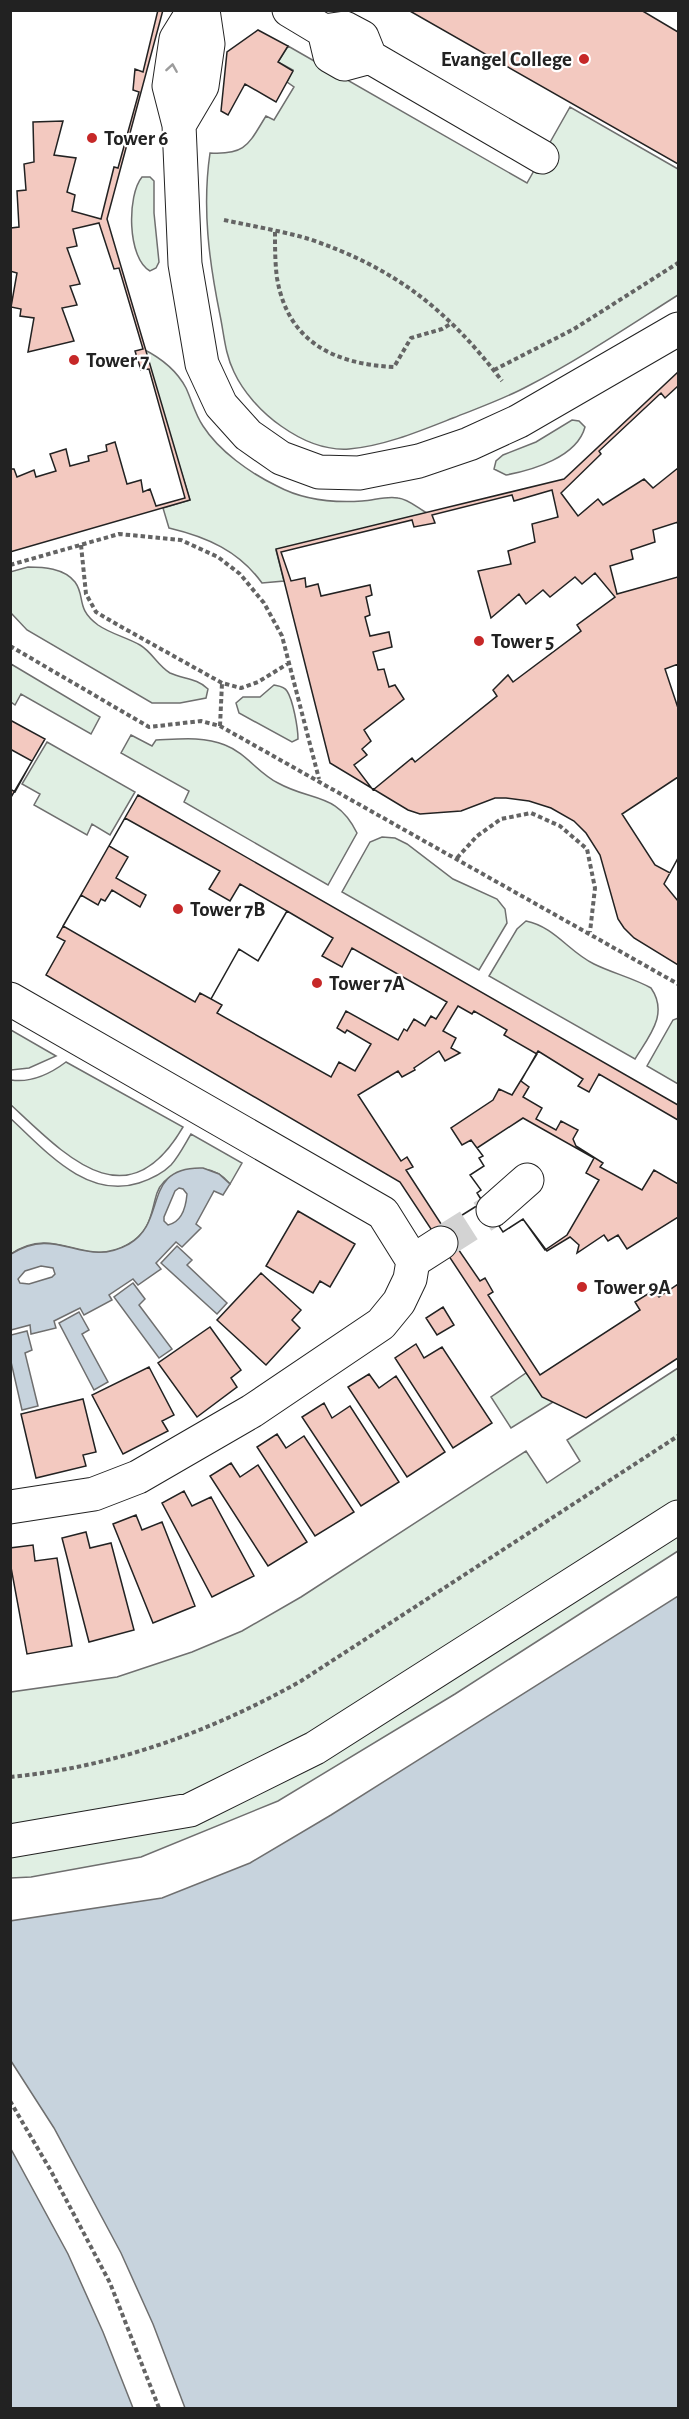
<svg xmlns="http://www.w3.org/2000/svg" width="689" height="2419" font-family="'Alegreya Sans',sans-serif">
  <rect width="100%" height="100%" fill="#fff"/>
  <!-- green -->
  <path fill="#e0efe3" stroke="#6f6f6f" stroke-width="1.5" d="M288 46 527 183 570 107 678 169V295C629 326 580 359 528 386 504 399 478 408 453 418 420 431 384 446 349 449 304 452 252 411 234 372 225 354 224 334 220 315 209 261 202 208 210 153 246 155 248 145 266 116L274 120 294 87 287 82 293 70 278 62Z
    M142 177H150L154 181V213L159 262 156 268 150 271C127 258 127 195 142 177Z
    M143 349C161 358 176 369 186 388 192 401 195 414 203 426 219 451 250 473 277 486 303 500 333 503 362 501 375 500 386 496 398 498 408 499 418 508 427 513L276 550 284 581 262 583C239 551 207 537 169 528L163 508 190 500Z
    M572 420 579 421 585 427C577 457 533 470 506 475L494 469 496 461 503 455 536 442Z
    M28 567C43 567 64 568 75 582 86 597 75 608 98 625 111 634 126 637 140 645 152 652 158 666 170 673 183 679 197 678 208 689L206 698 180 703H152L27 630 11 613 10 572Z
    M11 664 100 717 91 734 21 694 15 705 11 702Z
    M274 685C279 686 284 686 287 691 293 700 298 728 298 739L292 742 239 713 236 703 243 697H260Z
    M131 735 152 746 156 740C179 739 203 736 225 745 246 753 258 773 278 783 312 802 337 792 357 833L328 885 184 802 189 791 121 753Z
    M47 742 135 792 110 835 92 824 87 835 34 805 40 794 22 784Z
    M382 837 395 838 407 844 453 879 497 899 505 909 507 923 479 970 342 892 370 842Z
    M526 921C555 927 569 952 594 964 612 973 633 978 651 988 669 1014 649 1036 635 1059L489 976 517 929Z
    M678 1018V1084L647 1066 673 1020Z
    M10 1030H11L56 1056 29 1068 11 1070Z
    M66 1062 183 1127C127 1223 66 1156 10 1104L11 1080C31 1083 50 1074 66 1062Z
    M10 1118C44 1149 86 1200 139 1183 151 1179 162 1174 171 1165 179 1156 185 1144 191 1134L242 1163 230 1184C223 1175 214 1170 203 1169 185 1168 163 1175 157 1193 151 1212 151 1229 133 1241 88 1274 58 1222 11 1254Z
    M678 1368V1551L455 1694 278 1801 141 1857 31 1877 11 1878V1692L117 1677 192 1652 242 1631 301 1597 526 1451 547 1483 580 1461 567 1440Z
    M526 1373 553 1402 511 1428 491 1397Z"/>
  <!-- water -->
  <path fill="#c7d3dd" stroke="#6f6f6f" stroke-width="1.5" fill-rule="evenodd" d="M203 1168 219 1174 230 1184 223 1195 214 1191 196 1224 201 1228 182 1247 176 1242 156 1263 161 1269 138 1285 133 1279 109 1295 112 1300 84 1315 80 1308 54 1321 56 1328 31 1334 30 1325 11 1330V1254C59 1224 82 1270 129 1244 168 1222 141 1166 203 1168ZM179 1188 183 1189 187 1194C186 1206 182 1222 168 1225L164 1221V1217L175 1191ZM41 1266 53 1268 55 1274 52 1277 29 1284 20 1283 18 1279 25 1271Z
    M177 1246 192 1260 187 1265 227 1303 217 1314 161 1263Z
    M133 1283 145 1299 139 1305 172 1349 159 1358 114 1297Z
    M79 1312 89 1330 82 1334 108 1382 94 1390 59 1323Z
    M27 1331 32 1350 25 1353 38 1406 22 1410 11 1362V1335Z
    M678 1596V2408H11L10 1921 162 1898 250 1863 331 1815Z"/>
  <!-- pier -->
  <path fill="#fff" stroke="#6f6f6f" stroke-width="1.5" d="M11 2061 54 2128 121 2253 153 2324 185 2408H133L103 2332 68 2254 11 2149Z"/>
  <!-- building -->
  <path fill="#f3c9c0" stroke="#222" stroke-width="1.5" fill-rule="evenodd" d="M10 10H163L107 219 190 500 10 552Z
    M10 10H158L143 72 135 69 133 90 139 92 118 168 114 167 101 219 72 211 75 195 67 192 76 158 54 155 63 121 33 122 34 162 24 164 26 190 17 191 19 227 11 228 10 246Z
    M408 10H641L678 32V164Z
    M258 30 288 46 278 62 293 71 276 102 245 84 228 115 221 111 227 52Z
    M99 223 114 269 119 268 143 349 135 351 141 370 149 369 185 498 156 506 150 489 143 492 141 480 127 484 115 442 106 445 107 451 88 456 89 461 70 466 66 449 50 454 56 471 36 477 34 470 17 477 14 469H10V271L17 273 11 307 21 309 20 316 34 318 28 352 74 341 62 308 77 305 70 286 80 284 67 248 77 246 73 229Z
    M678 372V858L664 884 678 901V965L634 938 624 928 618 919 600 855 586 833 574 821 551 808 529 801 506 798H495L461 811 420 814 408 810 330 763 276 549 564 479Z
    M678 386V468L653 488 644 479 603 505 598 499 578 516 561 493 601 454 599 451 661 393 665 398Z
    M552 490 558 517 532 524 535 542 508 551 511 564 478 571 491 618 519 594 526 604 543 590 550 597 575 577 582 584 595 573 615 597 577 625 581 631 513 682 508 675 493 690 497 696 415 762 412 758 373 790 354 765 367 755 362 749 371 741 364 730 404 699 395 685 389 687 384 669 378 670 373 652 392 647 389 632 370 636 365 617 370 615 366 597 372 595 370 585 321 596 318 584 306 587 305 578 291 581 281 552 412 520 414 527 435 523 432 515 512 495 514 501Z
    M678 522V577L617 594 610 566 633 559 631 550 655 542 653 530Z
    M678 664V708L665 669Z
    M10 720 45 739 10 799Z
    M10 749 32 761 15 792 10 789Z
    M678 777V858L670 873 655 865 622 814Z
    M138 795 678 1105V1358L586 1418 542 1397 400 1182 46 975 65 941 57 937ZM523 1118 594 1158 586 1173 599 1180 567 1235 545 1250 523 1219 503 1232 499 1226 502 1224 493 1210 488 1211 477 1193 481 1190 470 1175 484 1166 479 1158 483 1156 477 1148Z
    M125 818 220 871 209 889 230 901 240 884 287 911 258 961 239 949 211 999 200 993 195 1002 63 926 81 895 98 905 101 899 105 901 112 890 140 907 146 895 116 878 128 857 109 846Z
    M287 911 333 938 322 956 342 967 352 948 447 1002 436 1019 431 1016 425 1026 414 1019 407 1031 404 1029 398 1040 346 1011 337 1028 345 1033 347 1030 371 1044 355 1071 339 1062 331 1077 217 1013 222 1005 211 999 239 949 258 961Z
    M458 1006 472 1014 474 1011 507 1030 504 1035 537 1054 512 1095 499 1089 493 1100 451 1128 462 1145 471 1140 483 1156 479 1158 484 1166 470 1175 481 1190 477 1193 483 1202 443 1227 406 1170 413 1167 407 1157 401 1161 358 1095 398 1071 402 1077 415 1070 414 1068 439 1051 445 1061 460 1053 451 1048 456 1038 443 1031Z
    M538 1051 583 1079 578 1086 589 1092 599 1074 678 1120V1184L654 1170 642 1190 600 1167 603 1163 576 1146 573 1139 578 1130 561 1121 556 1130 536 1119 542 1108 523 1097 529 1087 521 1081Z
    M483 1202 493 1210 502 1224 499 1226 503 1232 523 1219 547 1251 570 1237 579 1245 577 1253 604 1235 608 1241 618 1235 627 1249 678 1217V1284L659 1297 654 1290 635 1302 640 1310 540 1375 488 1295 493 1292 485 1278 480 1281 443 1227Z
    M298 1211 355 1244 330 1287 320 1281 313 1293 266 1266Z
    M261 1273 301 1310 292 1320 300 1328 266 1365 217 1320Z
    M443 1307 454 1325 437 1335 426 1318Z
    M210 1327 241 1370 231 1378 237 1387 197 1417 158 1363Z
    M416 1344 424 1358 442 1347 492 1423 453 1448 395 1358Z
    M149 1367 174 1415 162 1421 168 1431 123 1454 92 1395Z
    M369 1374 379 1388 396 1376 445 1452 407 1477 348 1387Z
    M83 1399 96 1452 83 1455 86 1466 36 1478 21 1414Z
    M324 1403 332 1418 350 1406 399 1482 361 1506 302 1417Z
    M277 1434 286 1448 304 1436 354 1512 315 1536 257 1447Z
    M231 1463 240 1477 258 1465 307 1542 268 1566 210 1476Z
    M184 1491 192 1506 211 1497 254 1576 212 1597 162 1503Z
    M136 1515 142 1530 162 1522 195 1606 153 1623 113 1524Z
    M86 1532 90 1548 111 1543 134 1630 89 1642 62 1538Z
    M33 1545 35 1561 57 1558 72 1646 27 1654 10 1562V1548Z"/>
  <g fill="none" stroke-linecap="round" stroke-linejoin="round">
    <!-- minor-tunnel -->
    <path stroke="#d3d3d3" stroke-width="33" stroke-dasharray="33 16" stroke-linecap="butt" d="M441 1243 493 1210"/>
    <defs>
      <path id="minor" d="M194 10 176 39 169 86 179 125 185 264 202 364 221 405 248 435 281 458 319 472 359 473 419 461 469 444 519 421 678 329
        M289 10 324 31 345 28 362 37 370 57 542 157
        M324 31 330 56 344 64 370 57
        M179 125 202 86 208 44 203 10
        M10 999 383 1213 413 1261 410 1279 399 1302 381 1324 252 1411 138 1477 94 1494 10 1507
        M493 1210 527 1180
        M413 1261 441 1243
        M10 1841 190 1810 315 1748 678 1517"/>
    </defs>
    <!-- minor casing -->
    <use href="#minor" stroke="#222" stroke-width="35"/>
    <!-- path -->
    <path stroke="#646464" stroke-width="4" stroke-dasharray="4.5 3" stroke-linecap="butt" d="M224 220C252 226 282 231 309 239 395 268 448 310 502 381
      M275 232C275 247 275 263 277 278 288 343 335 364 394 367L411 338 442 329 452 323
      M494 370 574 329 678 263
      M81 545 86 594 96 612 118 625 222 683 241 688 258 682 289 663
      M10 565 119 534 181 540 218 557 240 574 264 603 282 636 319 779
      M10 646 149 727 201 721 220 726 678 984
      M220 726 222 683
      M457 858 477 836 501 819 531 813 560 826 587 849 595 888 590 932
      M10 1777C114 1767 210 1732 301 1681L678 1436
      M10 2101 51 2171 110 2283 159 2408"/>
    <!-- minor -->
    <use href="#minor" stroke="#fff" stroke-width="33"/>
  </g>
  <!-- one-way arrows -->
  <defs><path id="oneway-chevron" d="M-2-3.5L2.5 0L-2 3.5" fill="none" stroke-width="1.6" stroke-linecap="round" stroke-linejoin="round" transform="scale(1.5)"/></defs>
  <use stroke="#9c9c9c" href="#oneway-chevron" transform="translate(172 68) rotate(-81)"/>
  <!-- markers -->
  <g fill="#c62828" stroke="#fff" stroke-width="2">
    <circle cx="584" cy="59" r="6"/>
    <circle cx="92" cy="138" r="6"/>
    <circle cx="74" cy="360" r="6"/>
    <circle cx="479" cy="641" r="6"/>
    <circle cx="178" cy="909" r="6"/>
    <circle cx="317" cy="983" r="6"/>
    <circle cx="582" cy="1287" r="6"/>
  </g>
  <g text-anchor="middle" stroke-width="4.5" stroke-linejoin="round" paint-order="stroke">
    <!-- poi labels -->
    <g font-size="21" font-weight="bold" fill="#222" stroke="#fff" text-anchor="start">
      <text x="572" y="66" text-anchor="end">Evangel College</text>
      <text x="104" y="145">Tower 6</text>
      <text x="86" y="367">Tower 7</text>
      <text x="491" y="648">Tower 5</text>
      <text x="190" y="916">Tower 7B</text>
      <text x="329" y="990">Tower 7A</text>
      <text x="594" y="1294">Tower 9A</text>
    </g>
  </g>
  <!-- border -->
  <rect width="689" height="2419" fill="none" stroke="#222222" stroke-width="24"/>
</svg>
